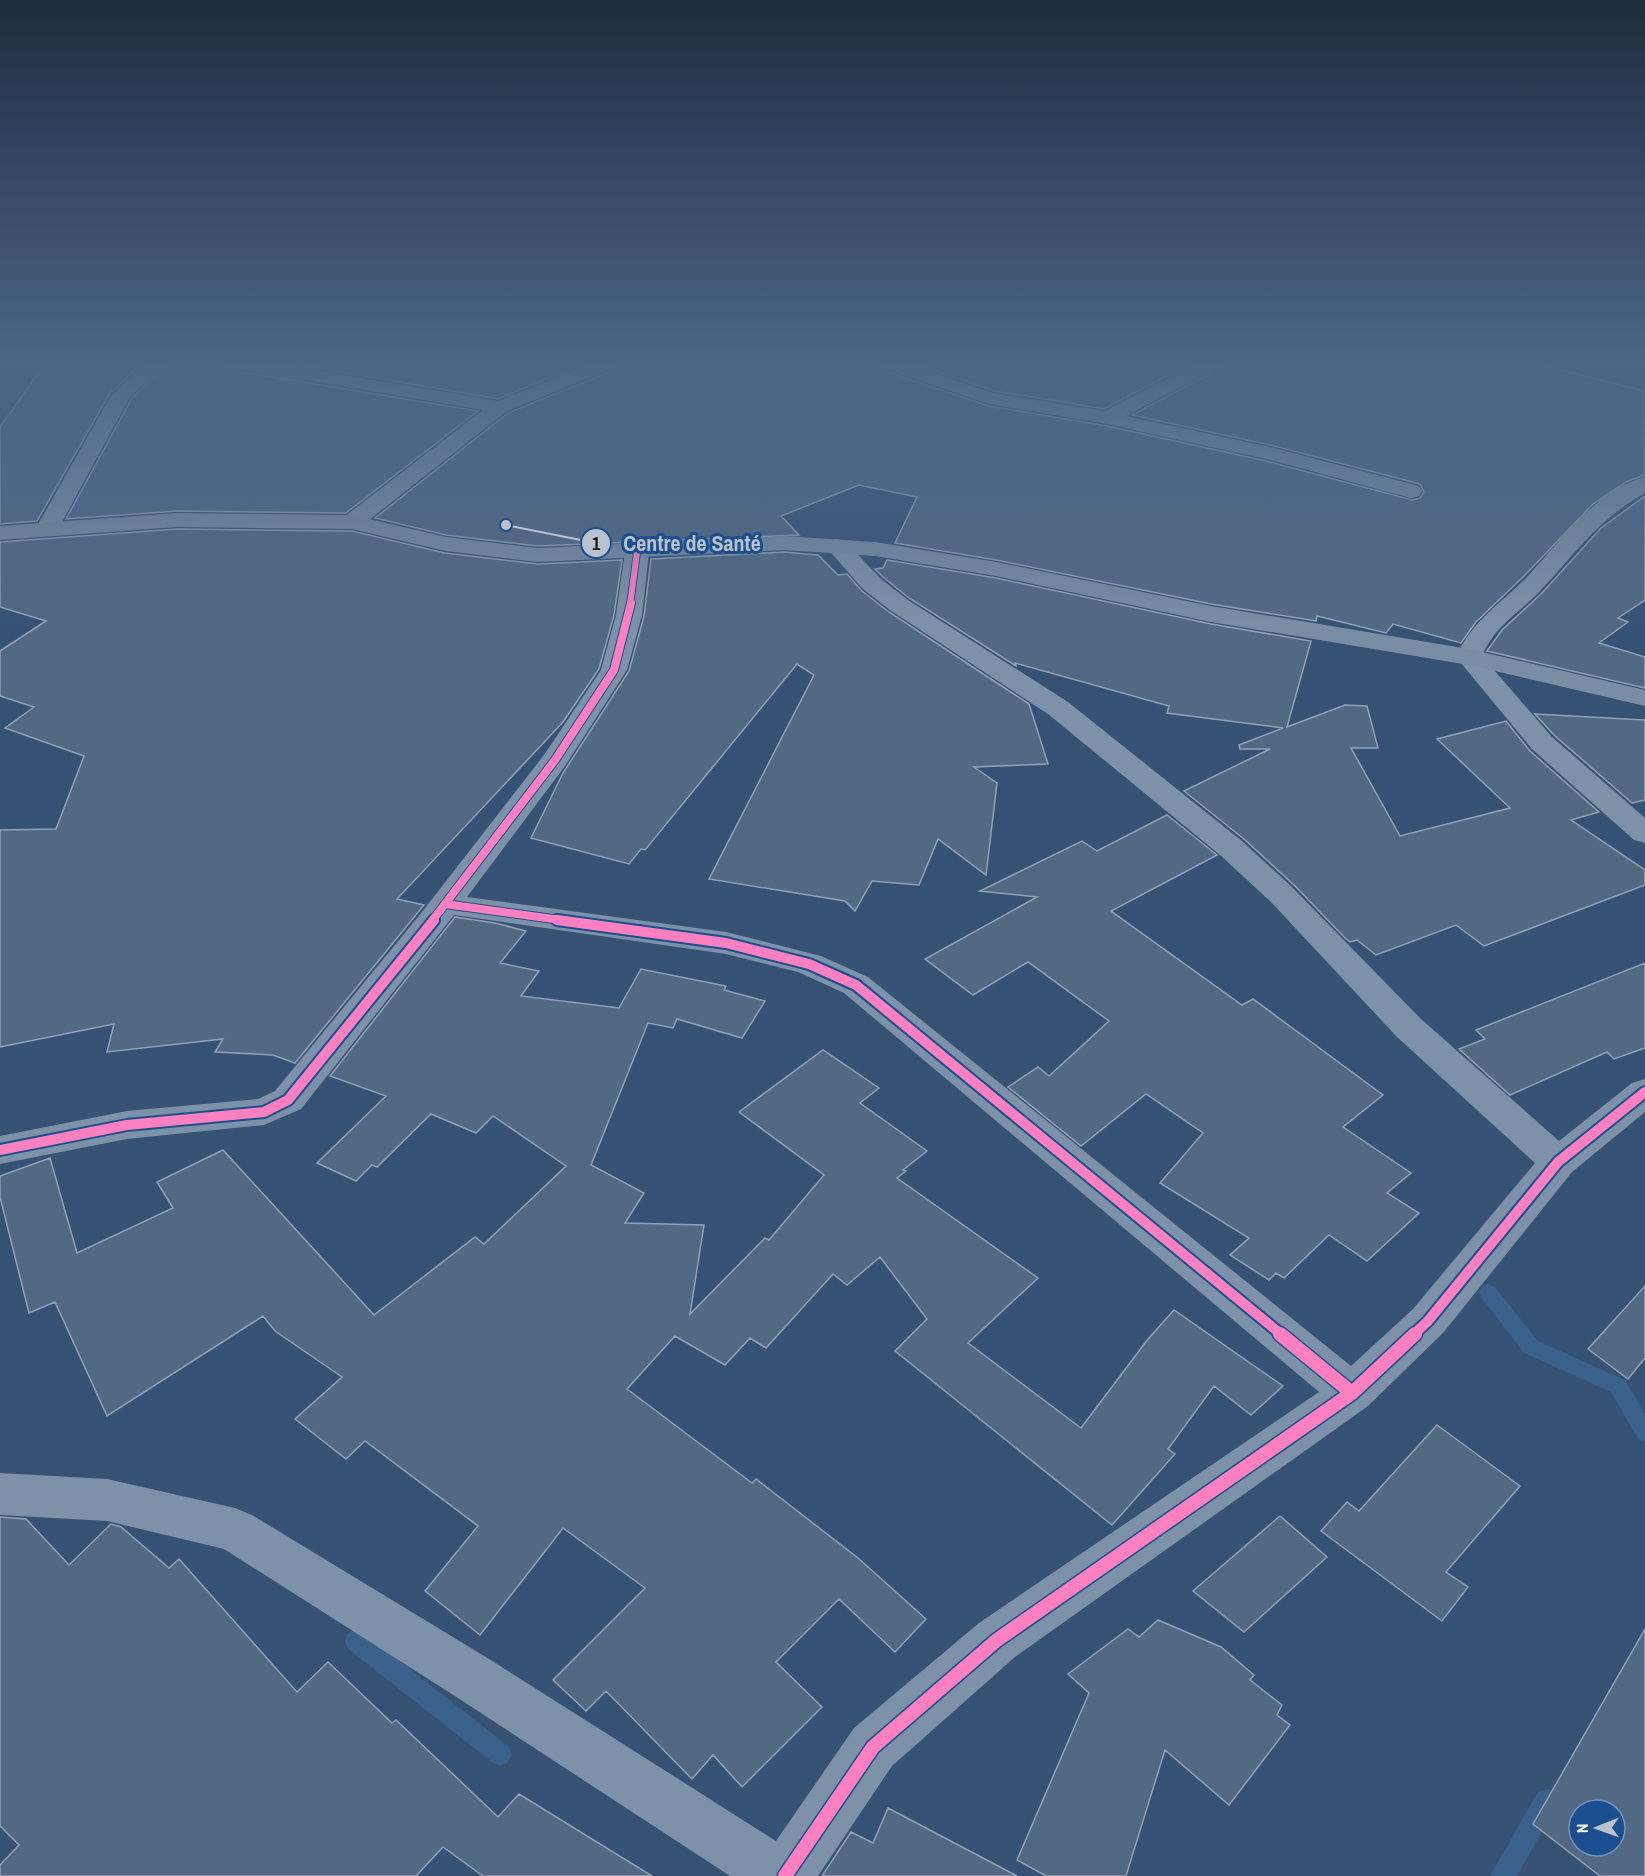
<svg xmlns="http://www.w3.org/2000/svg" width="1645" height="1876" font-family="'Archivo Narrow',sans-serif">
  <rect width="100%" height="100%" fill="#365274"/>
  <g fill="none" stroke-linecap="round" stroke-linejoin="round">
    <!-- stream -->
    <path fill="#3b618d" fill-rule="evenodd" d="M1222 362H1233L1190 387 1154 415 1156 418 1198 426V430L1150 422 1144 414 1146 412 1184 383Z
      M1132 430 1279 458 1284 461 1279 464 1129 435V431Z
      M1353 480H1361L1400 496 1391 498 1353 484Z
      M1488 1284 1495 1287 1538 1341 1625 1380 1645 1414V1442L1638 1439 1611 1392 1524 1353 1481 1297 1479 1292 1481 1287Z
      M356 1630 364 1633 508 1746 512 1754 508 1762 500 1766 492 1762 348 1649 345 1641 348 1633Z
      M1547 1789 1556 1792 1559 1801 1517 1876H1490L1538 1792Z"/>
  </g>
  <!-- building -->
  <path fill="#526984" stroke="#92a2b6" stroke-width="1.5" fill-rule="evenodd" d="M46 362H144L110 393 37 521 0 524V427Z
    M170 362H221L224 368 231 370 478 411 346 513 177 511 66 519 132 398Z
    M281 362H588L498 399Z
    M622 362H873L876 368 989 406 1107 426 1266 461 1412 500 1420 498 1424 492 1420 484 1270 445 1132 415 1221 368 1224 362H1530L1645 391V475L1626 482 1593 504 1524 576 1476 622 1461 643 1393 624 1386 633 1317 616 1316 621 1211 604 996 560 895 543 917 497 859 485 781 516 799 535 538 546 446 535 375 518 508 413 619 368Z
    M910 362H921L930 365 938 362H1193L1104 409 994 391Z
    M1645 496V600L1618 618 1628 622 1599 643 1645 657V688L1487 651 1502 630 1542 593 1601 528Z
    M177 529 352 531 445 553 538 564 622 560 614 615 599 669 563 722 397 899 424 905 295 1063 273 1055 215 1052 223 1039 107 1052 114 1024 0 1047V830L56 829 84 756 5 728 34 707 0 696V651L46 621 0 607V542Z
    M784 552 818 555 838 575 847 574 862 591 889 612 1029 704 1048 764 974 767 997 783 986 875 938 839 919 885 872 881 855 911 845 901 709 879 814 675 797 664 645 850 641 849 629 864 531 838 563 773 629 671 644 616 651 559Z
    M887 560 996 578 1211 624 1311 641 1287 727 1345 705 1367 706 1378 748H1351L1400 836 1510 808 1437 739 1506 721 1530 751 1599 812 1571 820 1645 870V885L1484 946 1456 925 1376 955 1357 940 1350 942 1346 939 1295 886 1244 839 1184 791 1270 749H1240L1239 745 1283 728 1167 713 1169 706 1015 663 1016 666 909 598 883 577 875 569 883 568Z
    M1535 714 1645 720V800L1632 803 1554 735Z
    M1167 815 1217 855 1111 911 1242 1005 1253 999 1383 1095 1343 1127 1411 1173 1387 1193 1419 1213 1367 1261 1329 1235 1284 1278 1276 1273 1269 1280 1230 1255 1249 1238 1160 1183 1203 1133 1146 1094 1081 1146 1008 1087 1038 1067 1049 1076 1109 1021 1028 962 973 995 925 959 1037 897 980 891 1082 841 1097 851Z
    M455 917 495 923 526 931 500 963 539 971 521 996 619 1008 641 969 726 986 724 990 765 1001 742 1038 677 1019 673 1028 648 1023 591 1165 644 1193 625 1223 704 1225 690 1314 765 1238 769 1240 824 1175 739 1112 823 1050 879 1088 860 1103 927 1151 903 1170 906 1171 897 1178 1038 1278 968 1343 1081 1428 1148 1339 1174 1310 1283 1386 1251 1415 1214 1386 1168 1449 1175 1454 1112 1525 895 1351 927 1319 880 1257 847 1285 833 1274 766 1348 750 1338 725 1365 675 1336 627 1389 752 1483 756 1479 858 1558 926 1619 895 1652 839 1599 776 1662 822 1707 742 1787 713 1755 692 1779 606 1691 586 1711 553 1680 645 1588 563 1528 480 1635 425 1591 478 1526 365 1441 346 1459 295 1419 342 1377 275 1331 263 1316 107 1416 55 1302 29 1313 0 1197V1176L50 1158 77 1253 173 1208 157 1182 223 1150 374 1315 475 1237 484 1244 566 1166 493 1116 476 1133 431 1114 377 1167 372 1165 356 1181 317 1163 386 1096 330 1076Z
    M1645 963V1048L1614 1059 1607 1052 1510 1095 1459 1049 1485 1039 1476 1030Z
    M1645 1286V1358L1628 1379 1588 1349Z
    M1437 1425 1520 1486 1446 1572 1468 1587 1442 1621 1321 1531 1347 1502 1359 1511Z
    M1280 1516 1327 1557 1244 1632 1193 1591Z
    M0 1517 26 1519 69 1565 111 1524 121 1527 169 1568 179 1559 297 1692 328 1662 392 1723 396 1720 498 1817 519 1794 652 1876H483L443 1847 416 1876H0V1865L19 1845 0 1826Z
    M1158 1620 1221 1647 1254 1675 1250 1680 1282 1705 1277 1715 1290 1725 1229 1805 1165 1750 1126 1876H1046L1017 1860 1089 1693 1068 1674 1128 1629 1139 1637Z
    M1645 1629V1876H1600L1533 1824ZM1579 1810H1615V1846H1579Z
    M888 1808 1017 1876H822L851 1832 873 1843Z"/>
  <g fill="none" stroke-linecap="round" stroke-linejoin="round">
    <!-- minor -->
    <path fill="#7d92a8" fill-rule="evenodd" d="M147 362H168L130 397 56 533 48 535 40 533 36 528 112 394Z
      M223 362H267L498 401 594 362H620L618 366 507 411 360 527 352 529 344 527 341 522 344 517 483 410 232 368 225 366Z
      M875 362H903L993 393 1104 411 1198 362H1222L1220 366 1126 416 1270 447 1419 486 1422 491 1419 496 1411 498 1267 459 1107 424 989 404 877 366Z
      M1645 477V493C1595 522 1578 551 1540 591 1519 613 1494 627 1482 656L1552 737 1645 818V843L1634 840 1532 749 1456 657C1471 622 1500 604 1526 578 1560 542 1595 490 1645 477Z
      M837 539 845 541 881 579 908 600 1068 702 1242 841 1293 888 1421 1019 1559 1141 1632 1083 1645 1079V1112L1572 1172 1443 1333 1368 1406 1015 1657 892 1766 818 1876H730L458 1698 224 1549 107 1521 0 1515V1473L107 1479 235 1508 252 1515 494 1662 776 1841 854 1728 979 1623 1319 1392 844 993 798 972 726 954 454 915 301 1109 264 1125 127 1139 0 1164V1136L127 1111 258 1099 275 1091 422 912 544 755 601 670 616 615 625 552 629 547 637 545 645 547 649 552 642 615 627 670 565 766 467 897 726 932 821 956 868 977 1351 1366 1413 1309 1535 1163 1397 1037 1271 902 1220 855 1048 714 890 610 863 589 825 546 829 541Z"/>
    <!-- secondary -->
    <path fill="#798da4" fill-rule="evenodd" d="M177 513 352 515 446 537 538 548 784 536 875 542 996 562 1211 606 1469 649 1645 690V706L1469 665 1211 622 996 576 875 556 784 550 538 562 446 551 352 529 177 527 0 540V526Z"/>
    <defs>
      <path id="cycleway-far3" d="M630 605 637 552"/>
      <path id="cycleway-far2" d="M445 904 568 921
        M432 921 555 760 614 670 631 603"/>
      <path id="cycleway-far1" d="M557 920 726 943 809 964 856 985 1282 1335
        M0 1150 127 1125 264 1112 288 1100 434 920
        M1413 1335 1428 1321 1558 1162 1645 1092"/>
      <path id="cycleway" d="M1280 1334 1352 1393
        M785 1876 873 1747 997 1640 1352 1393 1415 1334"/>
    </defs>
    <!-- cycleway-far3 casing -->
    <use href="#cycleway-far3" stroke="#1b4f8f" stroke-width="8"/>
    <!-- cycleway-far2 casing -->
    <use href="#cycleway-far2" stroke="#1b4f8f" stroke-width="10"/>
    <!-- cycleway-far1 casing -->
    <use href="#cycleway-far1" stroke="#1b4f8f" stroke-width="14"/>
    <!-- cycleway casing -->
    <use href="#cycleway" stroke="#1b4f8f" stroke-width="17"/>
    <!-- cycleway-far3 -->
    <use href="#cycleway-far3" stroke="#ff80c0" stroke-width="6"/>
    <!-- cycleway-far2 -->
    <use href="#cycleway-far2" stroke="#ff80c0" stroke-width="8"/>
    <!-- cycleway-far1 -->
    <use href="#cycleway-far1" stroke="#ff80c0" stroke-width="10"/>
    <!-- cycleway -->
    <use href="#cycleway" stroke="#ff80c0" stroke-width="14"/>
  </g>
  <!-- sky -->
  <linearGradient id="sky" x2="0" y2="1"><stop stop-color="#1e2d40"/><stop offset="0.58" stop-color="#4c6688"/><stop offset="1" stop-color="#4c6688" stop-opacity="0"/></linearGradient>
  <rect width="1645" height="625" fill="url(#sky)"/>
  <!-- callouts -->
  <path fill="none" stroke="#b9c2ce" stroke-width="2" d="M506 525L596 543"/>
  <g fill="#b9c2ce" stroke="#1b4f8f" stroke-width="2">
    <circle cx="506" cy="525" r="6"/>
    <circle cx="596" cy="543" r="15"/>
  </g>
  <g font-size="18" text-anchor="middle" font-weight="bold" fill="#111">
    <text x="596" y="550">1</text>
  </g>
  <g font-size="22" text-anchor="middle" font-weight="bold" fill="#b9c2ce" stroke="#1b4f8f" stroke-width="6" stroke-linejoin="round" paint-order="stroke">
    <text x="692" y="551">Centre de Santé</text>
  </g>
  <!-- north arrow -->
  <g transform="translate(1597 1828) rotate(269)"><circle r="28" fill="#1b4f8f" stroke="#7695bc" stroke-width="1.5"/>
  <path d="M0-4.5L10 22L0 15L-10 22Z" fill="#b9c2ce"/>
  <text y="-9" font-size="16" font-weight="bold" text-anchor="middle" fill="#ffffff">N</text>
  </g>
</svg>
